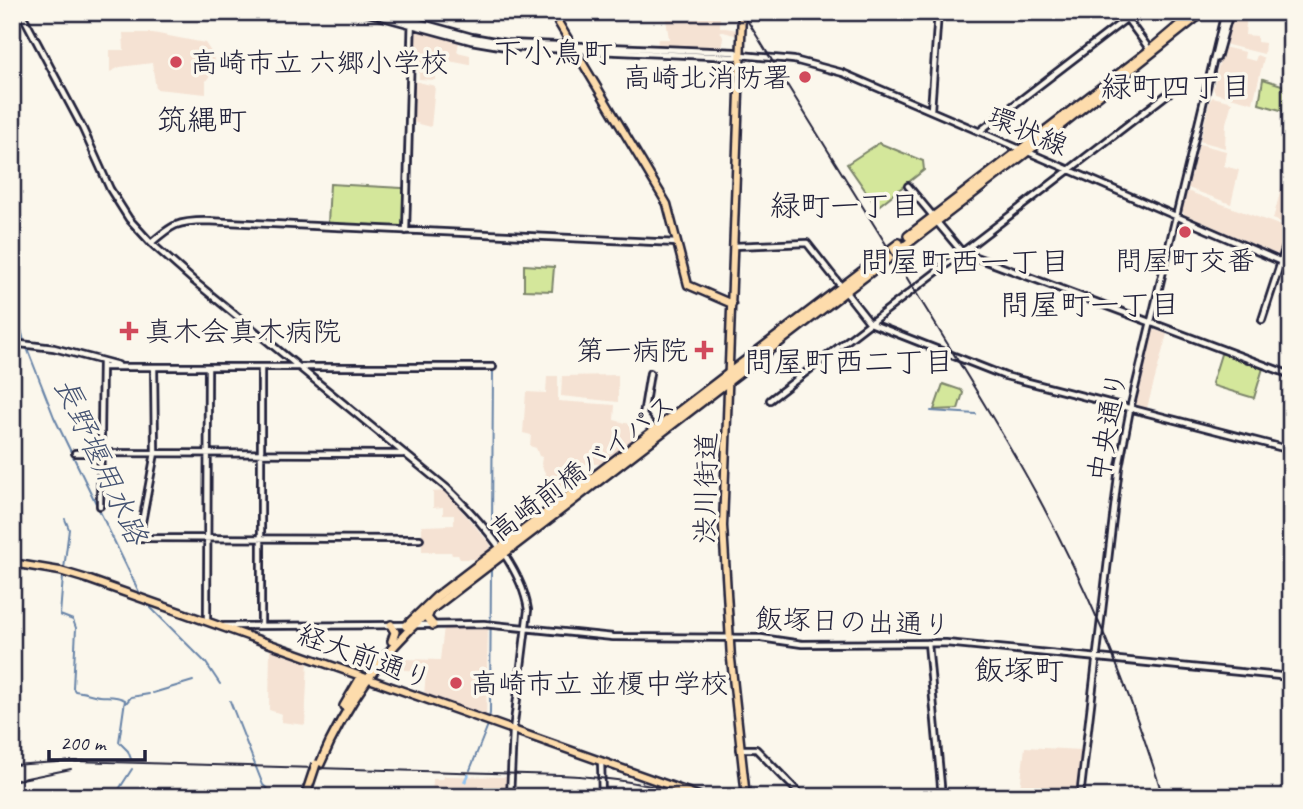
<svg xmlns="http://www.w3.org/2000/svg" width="1303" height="809" font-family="Caveat,'Klee One',sans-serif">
  <rect width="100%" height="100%" fill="#fbf7ec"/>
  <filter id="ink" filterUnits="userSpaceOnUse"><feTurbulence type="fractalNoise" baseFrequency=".0143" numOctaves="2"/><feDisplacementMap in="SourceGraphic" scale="14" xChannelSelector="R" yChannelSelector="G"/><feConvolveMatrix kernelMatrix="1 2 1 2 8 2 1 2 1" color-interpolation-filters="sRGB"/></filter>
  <g filter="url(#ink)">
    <!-- built -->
    <path fill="#f5e2d3" d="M650 12H720V27L737 30 738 36 720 31 723 37 722 48 657 46 658 39H669L666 19 650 17Z
      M1232 12H1247L1245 35 1257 36V42L1265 43 1264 54 1224 44Z
      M420 31 459 42 457 52 470 55V65L438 59 436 61 435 80 419 79V70H413L415 33Z
      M123 33H153L205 43 213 55 214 61 213 71 206 81V94L156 89 152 63 120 67 110 72V50H124Z
      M1223 47 1245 52 1244 58 1255 61 1257 55 1264 58 1253 103 1215 93 1213 88Z
      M414 81 435 86 431 127 412 122Z
      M1213 97 1232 102 1226 123 1225 148 1200 141 1210 100Z
      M1199 144 1226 151 1224 166 1239 170 1231 204 1188 188Z
      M1286 170 1291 172V226L1273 219Z
      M1187 191 1287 228 1280 253 1276 254 1184 214 1182 211Z
      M1155 330 1167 334 1147 408 1139 406 1135 403 1152 332Z
      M618 375V402L561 396 562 376Z
      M547 376H558V401L615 405 614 420 634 425 632 441 603 464H567L565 483 569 489 546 508 543 498 545 473 541 464 542 457 539 456 536 448 530 446 531 435 523 433 526 392 546 393Z
      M445 491 491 545 489 552 474 563V559H460L458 555H452L451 552H422V526L454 525V515H443V507L433 508V492Z
      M444 627 488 628 486 719 424 696 426 671 404 670V659L440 660Z
      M270 647 308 660 305 725 281 722 282 714 269 710Z
      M1025 747 1081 750 1076 797H1019Z
      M444 776 508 777 507 797H432L433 779H443Z"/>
    <!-- green -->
    <path fill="#d4e79b" stroke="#7b846b" stroke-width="2" d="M1263 79 1291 88V113L1259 104Z
      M879 143 923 161 924 170 877 207 847 164Z
      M330 184 402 188 404 189 403 225 400 228 328 224Z
      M524 265 554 267 552 291 524 290Z
      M1224 353 1263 368 1254 398 1214 386 1212 383 1221 354Z
      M943 384 961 390 963 393 958 409 934 410Z"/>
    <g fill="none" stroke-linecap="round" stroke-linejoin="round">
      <!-- stream -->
      <path stroke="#6884a8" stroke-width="2" d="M12 295 24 341
        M27 348 54 417 139 592
        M931 411 976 414
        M492 530 493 370
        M64 569 69 529 65 519
        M63 577 60 615 73 620 76 628 73 688 75 691C83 692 87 693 94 695 105 698 114 694 125 700L119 742 128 751 131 759
        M146 603 206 663 220 684
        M153 693 193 681
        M230 701 263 785 272 793 283 794
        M126 703 131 697 149 694
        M470 770 488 725 490 713 491 571
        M114 797 132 769"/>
      <!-- canal -->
      <path stroke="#96c5f1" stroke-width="3.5" d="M465 781 468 775"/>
      <defs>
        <path id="minor" d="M21 12 83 129 110 189 129 219 151 243 194 281 448 489C479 519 522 567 528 610L513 731 510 797
          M364 12 471 41 506 47 735 57 741 55 794 60 843 73 1020 149
          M382 12 472 37 506 43 735 52 741 55
          M1122 12 1150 50
          M1217 58 1230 12
          M931 110 938 12
          M980 131 1135 12
          M1028 152 1291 266
          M908 186 933 216
          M936 221 962 252 1291 375
          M406 231 412 12
          M151 243C172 225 177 221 206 221L677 243
          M734 246 807 243 870 323 1005 376 1291 450
          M1262 320 1291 231
          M12 343 54 348 118 365
          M102 367H493
          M154 367 155 453 139 538 420 539
          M650 373 643 415 655 430
          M770 400 1178 86
          M75 453 403 454
          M100 506 102 361
          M207 621 208 367
          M261 625V367
          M416 625 484 624 613 637 761 638 802 644 946 643 1291 677
          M224 626 407 625
          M928 643 942 797
          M740 749H756L803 797
          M601 761 602 797
          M1080 797 1119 467 1130 409 1225 12"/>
        <path id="major" d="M552 12 667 204 688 285 732 304
          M742 12 723 526 731 659 746 797
          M12 563 60 571 87 579 702 797"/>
        <path id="highway" d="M908 236 1150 50 1195 12
          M430 611 427 618 433 625
          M391 625 395 632 392 641
          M406 626 436 597 899 243
          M344 706 361 677
          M320 764C345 705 380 655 428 612L1027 152 1203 12"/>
      </defs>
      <!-- minor casing -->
      <use href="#minor" stroke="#22223b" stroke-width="10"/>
      <!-- major casing -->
      <use href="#major" stroke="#22223b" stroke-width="11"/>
      <!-- highway casing -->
      <use href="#highway" stroke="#22223b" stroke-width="12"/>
      <!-- minor -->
      <use href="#minor" stroke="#fbf7ec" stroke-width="4.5"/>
      <!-- major -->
      <use href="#major" stroke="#fddcac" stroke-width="6"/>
      <!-- highway -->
      <use href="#highway" stroke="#fddcac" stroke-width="7"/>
      <!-- rail -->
      <path stroke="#22223b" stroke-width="2" d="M742 12C800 105 857 198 915 291 956 358 999 425 1037 495 1089 591 1131 692 1163 797
        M12 765 74 761 560 775C604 777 647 782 690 797
        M12 781 71 769"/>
      <defs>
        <path id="highway-bridge" d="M305 797 316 764"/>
      </defs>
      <!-- highway-bridge casing -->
      <use href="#highway-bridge" stroke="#22223b" stroke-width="12" stroke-linecap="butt"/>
      <!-- highway-bridge -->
      <use href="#highway-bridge" stroke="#fddcac" stroke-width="7"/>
    </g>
  </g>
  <!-- markers -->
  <g fill="#d1495b" stroke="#fbf7ec" stroke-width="2.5">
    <circle cx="176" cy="62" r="7"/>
    <circle cx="805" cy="77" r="7"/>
    <circle cx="1185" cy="232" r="7"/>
    <path d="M125.5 320.5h7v7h7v7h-7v7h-7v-7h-7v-7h7z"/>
    <path d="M700.5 339.5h7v7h7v7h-7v7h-7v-7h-7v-7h7z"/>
    <circle cx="456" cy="683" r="7"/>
  </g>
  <g text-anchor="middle" stroke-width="7" stroke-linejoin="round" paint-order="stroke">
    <!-- poi labels -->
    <g font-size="28" fill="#22223b" stroke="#fbf7ec" text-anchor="start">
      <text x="190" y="72">高崎市立 六郷小学校</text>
      <text x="791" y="87" text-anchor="end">高崎北消防署</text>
      <text x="1185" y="270" text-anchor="middle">問屋町交番</text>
      <text x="145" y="341">真木会真木病院</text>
      <text x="688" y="360" text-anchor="end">第一病院</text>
      <text x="470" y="693">高崎市立 並榎中学校</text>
    </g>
    <!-- street labels -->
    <g font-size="28" fill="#22223b" stroke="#fbf7ec">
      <text transform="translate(1028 130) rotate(23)" y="10">環状線</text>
      <text transform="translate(1107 426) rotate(-80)" y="10">中央通り</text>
      <text transform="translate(582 467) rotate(-37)" y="10">高崎前橋バイパス</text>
      <text transform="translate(705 488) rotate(-89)" y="10">渋川街道</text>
      <text transform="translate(853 621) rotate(2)" y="10">飯塚日の出通り</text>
      <text transform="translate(365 656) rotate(20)" y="10">経大前通り</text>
    </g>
    <!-- neighbourhood labels -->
    <g font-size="30" fill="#22223b" stroke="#fbf7ec">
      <text x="553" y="63">下小鳥町</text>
      <text x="1176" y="97">緑町四丁目</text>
      <text x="202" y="130">筑縄町</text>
      <text x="845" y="216">緑町一丁目</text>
      <text x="965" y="272">問屋町西一丁目</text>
      <text x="1090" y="315">問屋町一丁目</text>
      <text x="849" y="372">問屋町西二丁目</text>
      <text x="1019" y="680">飯塚町</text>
    </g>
    <!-- water labels -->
    <g font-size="30" font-style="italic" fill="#455372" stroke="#fbf7ec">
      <text transform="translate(101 461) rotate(65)" y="10">長野堰用水路</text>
    </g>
  </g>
  <!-- margin -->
  <rect width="1303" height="809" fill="none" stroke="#fbf7ec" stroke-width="42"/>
  <rect x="21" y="21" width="1261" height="767" fill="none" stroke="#22223b" stroke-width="2.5" filter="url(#ink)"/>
  <!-- scale -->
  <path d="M49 750v10h96v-10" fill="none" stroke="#22223b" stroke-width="3.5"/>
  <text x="60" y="750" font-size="21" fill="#22223b" stroke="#fbf7ec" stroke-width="5" paint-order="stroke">200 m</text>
</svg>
